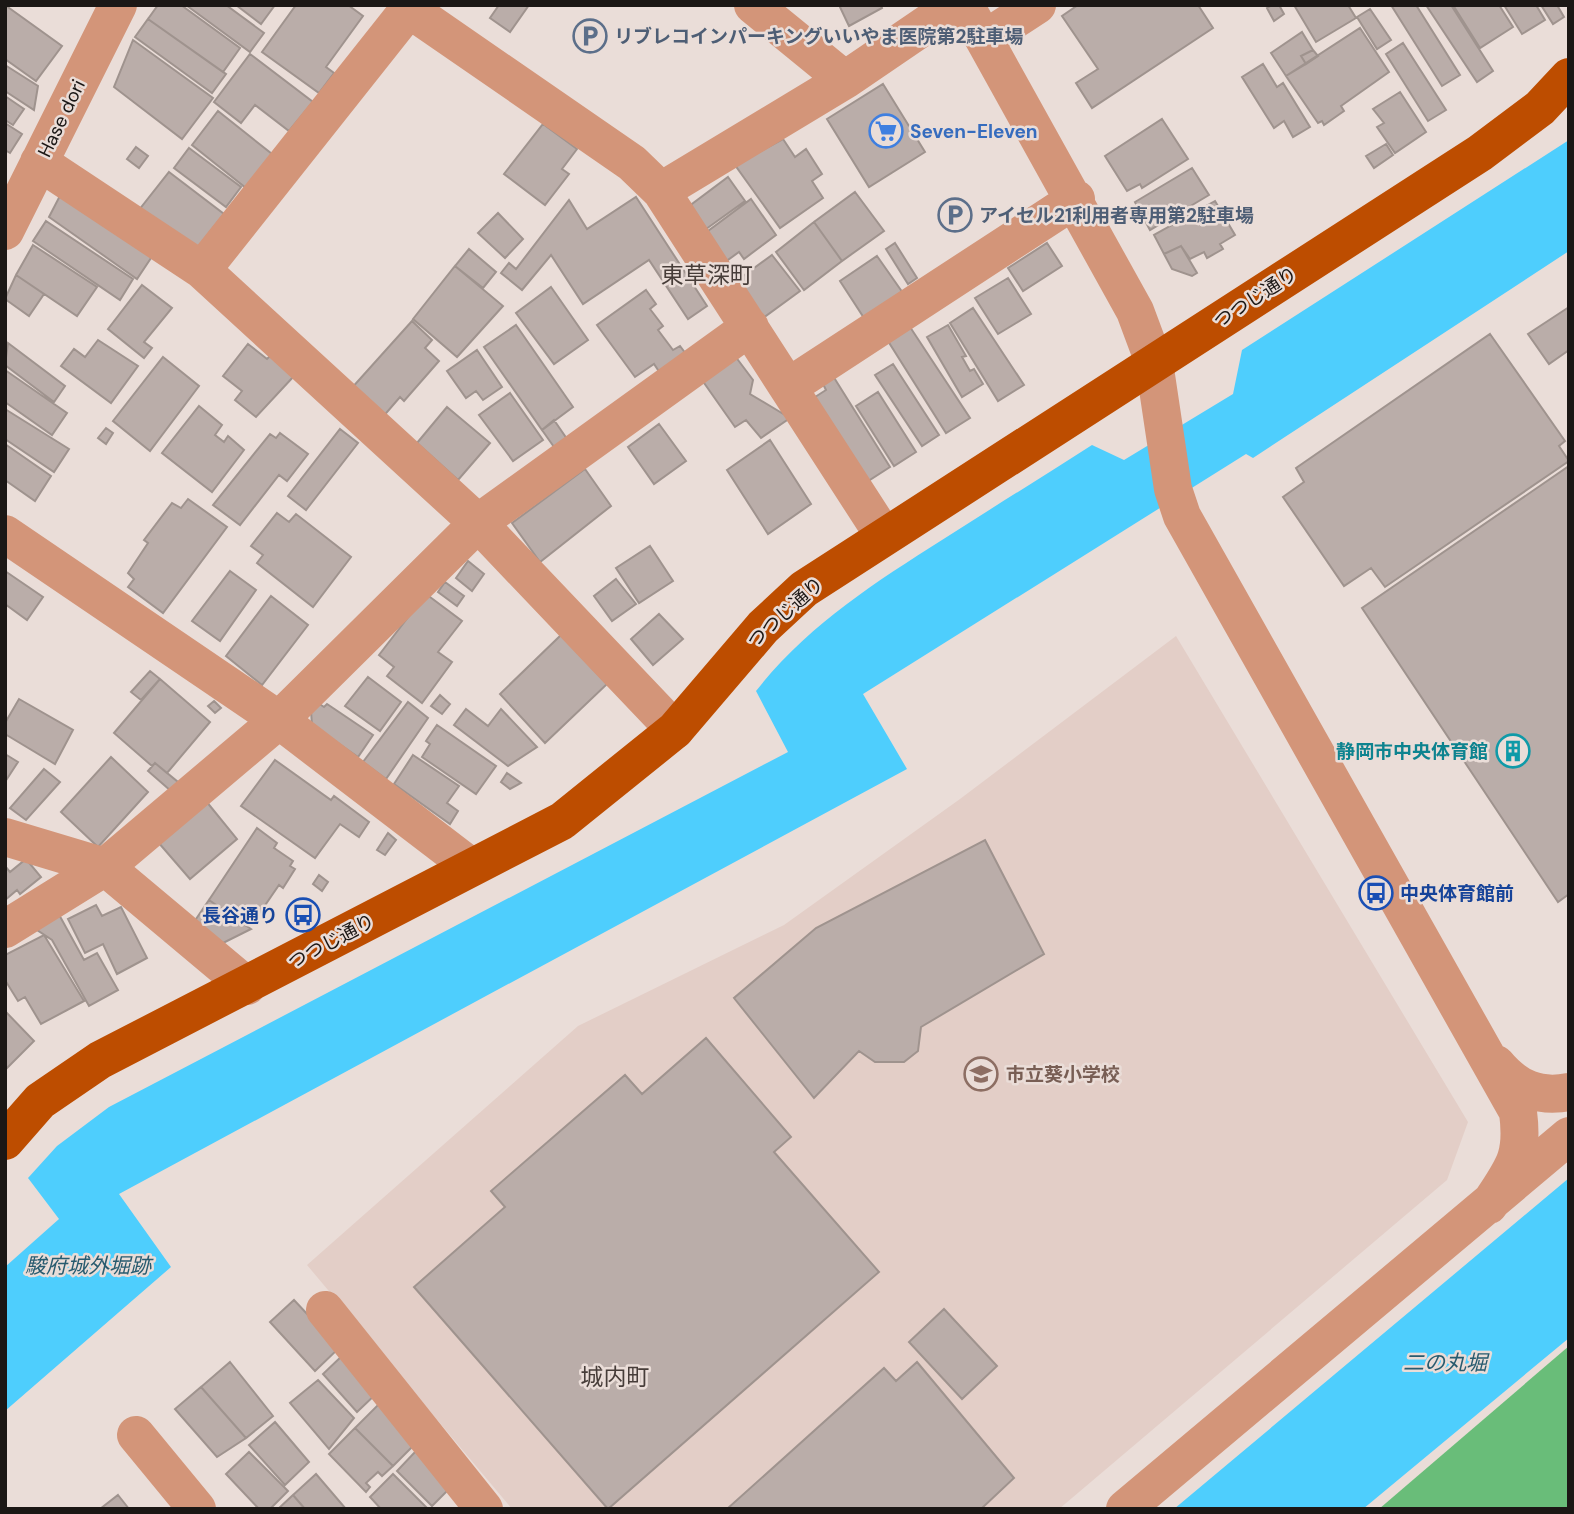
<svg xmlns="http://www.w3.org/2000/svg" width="1574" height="1514" font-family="'DM Sans','Noto Sans JP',sans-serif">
  <rect width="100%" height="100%" fill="#eaddd8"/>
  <!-- built -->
  <path fill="#e3cec7" d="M1176 636 1468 1122 1447 1180 1059 1509H512L307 1265 578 1026 784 925 960 799Z"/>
  <!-- forest -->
  <path fill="#69bd79" d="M1569 1346V1509H1379Z"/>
  <!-- water -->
  <path fill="#4ecefd" d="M1569 140V251L1253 458 1246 454 863 694 907 769 119 1194 171 1267 5 1411V1267L59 1219 28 1178 57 1146 109 1107 788 752 756 691C807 626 874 583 942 540 992 508 1042 477 1092 445L1124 460 1233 394 1242 350Z
    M1569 1178V1338L1363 1509H1174Z"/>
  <!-- building -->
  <path fill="#baada9" stroke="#9f938e" stroke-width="2" d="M5 5 62 46 36 81 5 59Z
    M158 5H181L240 48 223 72 148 19Z
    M186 5H226L264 33 250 52Z
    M236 5H275L261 24Z
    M296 5H348L363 16 326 67 334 73 319 93 262 52Z
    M499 5H529L510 32 490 18Z
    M839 5H881L882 8 849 26Z
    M1078 5H1198L1213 28 1092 108 1076 83 1098 69 1062 16Z
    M1272 5H1279L1284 14 1274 21 1267 8Z
    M1294 5H1348L1356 18 1316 42Z
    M1391 5H1416L1460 75 1442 86Z
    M1426 5H1451L1493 71 1477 82Z
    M1453 5H1499L1513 27 1480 48Z
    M1504 5H1536L1545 20 1522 34Z
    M1541 5H1557L1564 17 1553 24Z
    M1370 9 1391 40 1377 49 1357 17Z
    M148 19 226 74 212 93 135 37Z
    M1360 28 1389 72 1341 106 1344 111 1324 125 1322 121 1318 123 1286 76Z
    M1302 32 1313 50 1301 56 1306 64 1286 76 1271 53Z
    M133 40 213 98 182 139 114 87Z
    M1403 43 1446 110 1428 121 1386 54Z
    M1313 50 1318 56 1306 64 1301 56Z
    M250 54 313 102 289 131 255 105 241 123 214 102Z
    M1263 64 1277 87 1283 83 1310 127 1293 137 1284 121 1274 128 1242 77Z
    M5 65 38 86 34 110 5 91Z
    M883 84 925 152 869 187 827 119Z
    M1400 92 1426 132 1395 153 1377 127 1384 123 1373 109Z
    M5 96 24 109 13 125 5 120Z
    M218 111 272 154 246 188 192 145Z
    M1162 119 1188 159 1142 188 1140 184 1127 191 1105 156Z
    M5 123 22 134 10 153 5 150Z
    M543 124 577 149 562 169 569 174 545 205 504 174Z
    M783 139 795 157 806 149 822 174 812 181 823 198 780 228 735 165Z
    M1386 144 1393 155 1374 168 1366 156Z
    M136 147 148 156 139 168 127 159Z
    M189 148 241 187 226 207 174 168Z
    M1192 168 1209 195 1150 230 1135 202Z
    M169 172 224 214 198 247 139 210Z
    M728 177 745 201 702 232 684 210Z
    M64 188 153 255 137 279 49 217Z
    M855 192 884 231 842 261 814 222Z
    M636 197 707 306 688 319 649 260 583 304 551 255 522 290 501 273 509 263 516 269 569 200 587 229Z
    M751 199 776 235 744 259 739 252 725 262 704 234Z
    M1215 201 1235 235 1220 244 1223 249 1207 258 1204 252 1190 259 1181 246 1164 254 1154 235Z
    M498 213 523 239 505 258 478 233Z
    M46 221 133 279 120 300 33 241Z
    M814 222 842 261 804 290 776 252Z
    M895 243 917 278 908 284 886 249Z
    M1047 243 1062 266 1023 291 1008 268Z
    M33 245 97 287 77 316 16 275Z
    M1181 246 1197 273 1192 276 1172 269 1164 254Z
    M469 249 496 272 483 288 455 266Z
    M772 255 800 291 763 318 735 282Z
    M877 256 905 296 866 321 840 281Z
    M455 266 503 306 457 357 413 319Z
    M16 275 44 294 29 316 5 299Z
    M1008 278 1031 314 998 334 975 298Z
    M142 285 172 308 144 342 152 348 144 358 108 329Z
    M551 287 588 340 554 364 516 313Z
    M646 290 656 304 650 309 663 326 658 330 673 350 680 346 686 354 660 373 654 364 635 377 597 325Z
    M1569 307V350L1549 364 1528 334Z
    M973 308 1024 385 998 401 950 323Z
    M412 321 432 340 425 348 439 361 404 401 400 397 381 419 350 390Z
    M516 325 573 407 542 430 484 347Z
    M948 325 966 356 962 357 970 371 974 369 983 384 962 397 927 337Z
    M910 327 970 418 946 433 888 341Z
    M1490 334 1565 441 1559 446 1569 461 1385 587 1371 568 1344 586 1283 497 1304 482 1296 468Z
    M98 340 138 366 111 403 61 366 74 349 85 357Z
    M8 343 65 386 54 402 5 365Z
    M248 344 267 359 270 356 294 376 256 417 235 400 242 391 223 376Z
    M477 350 502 387 483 400 476 391 466 398 447 371Z
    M735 356 753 380 750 394 790 418 761 438 746 420 735 427 702 380Z
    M163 357 199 386 150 451 113 421Z
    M893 364 939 435 922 446 875 375Z
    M5 370 67 413 52 435 5 402Z
    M833 376 890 467 865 483 812 399 826 390 822 382Z
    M878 392 916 452 894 466 856 406Z
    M510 393 543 440 513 461 479 415Z
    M199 406 222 425 215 435 224 442 228 436 244 450 212 492 162 453Z
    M447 407 490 443 458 480 417 443Z
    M5 409 69 449 54 472 5 439Z
    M554 420 567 439 554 447 542 430Z
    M659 424 686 461 654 484 628 447Z
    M106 428 113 433 106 444 98 438Z
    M340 429 358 443 306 510 288 496Z
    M280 433 308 454 287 481 279 475 240 525 213 505 270 434 276 438Z
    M770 440 811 504 768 534 727 470Z
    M5 444 51 476 35 501 5 480Z
    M1569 466V894L1558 902 1362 608Z
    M585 469 611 506 540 562 512 523Z
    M188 499 227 527 163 613 128 587 134 579 128 573 148 543 144 540 172 503 181 508Z
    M277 513 289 522 296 514 351 557 313 607 257 563 263 555 251 546Z
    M650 546 673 581 639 603 616 568Z
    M468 561 484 574 472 591 456 578Z
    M5 571 43 597 27 620 5 604Z
    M230 571 256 590 220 641 192 621Z
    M616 579 636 604 612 621 594 596Z
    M445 582 464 596 457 606 438 592Z
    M426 594 462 621 438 652 452 662 422 703 387 676 394 667 379 655Z
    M271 596 308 625 262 685 226 656Z
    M659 614 683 639 653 665 631 639Z
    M561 635 607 684 545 743 500 694Z
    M150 671 160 679 141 700 131 692Z
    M368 677 401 702 380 731 345 706Z
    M160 679 210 722 167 773 155 763 152 766 114 733Z
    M440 695 450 704 442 714 431 706Z
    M19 699 73 730 55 764 5 734V723Z
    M214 701 221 708 215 713 208 706Z
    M408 702 428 718 386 779 363 762Z
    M318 703 324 707 327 704 373 735 358 757 312 725 311 711Z
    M466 709 488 726 501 709 537 747 508 766 454 725Z
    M437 725 496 766 476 794 422 757 430 744 426 741Z
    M5 754 18 762 5 782Z
    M413 755 459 786 447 803 458 811 450 824 394 784Z
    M111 757 148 792 98 847 61 812Z
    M275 760 331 800 334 796 369 822 359 837 340 824 315 858 241 806Z
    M155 763 178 782 171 791 148 771Z
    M44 769 60 782 26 820 10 808Z
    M507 773 521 783 510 789 501 782Z
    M206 801 237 839 190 879 158 842Z
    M257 828 277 843 274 848 293 861 290 866 295 869 283 888 279 885 257 917 252 915 245 925 209 900Z
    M388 833 396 840 385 855 377 850Z
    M985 840 1044 954 921 1027 918 1051 904 1062H875L859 1051 814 1098 734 998 816 928Z
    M26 859 41 877 20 894 17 890 5 900V866L10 872Z
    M319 875 328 882 322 891 313 884Z
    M209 900 251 929 221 944 194 922Z
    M96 905 102 916 121 907 147 958 117 974 103 944 85 953 68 919Z
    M57 911 84 960 97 953 118 990 89 1006 52 940 31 926Z
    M44 935 84 1001 41 1024 25 997 18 1001 5 980V955Z
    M5 1011 34 1041 5 1070Z
    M706 1038 791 1137 774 1152 879 1272 608 1509 414 1287 505 1207 491 1191 625 1075 642 1094Z
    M294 1300 339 1348 315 1371 270 1322Z
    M944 1309 997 1366 962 1399 909 1342Z
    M344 1354 379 1391 357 1412 323 1374Z
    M230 1362 273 1416 246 1438 201 1387Z
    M917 1362 1014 1478 981 1509H727L884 1368 896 1381Z
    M318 1380 354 1418 329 1449 290 1403Z
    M201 1387 246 1438 217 1457 175 1409Z
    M379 1404 420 1439 393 1466 355 1428Z
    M275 1422 309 1462 285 1485 249 1445Z
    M355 1428 393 1466 382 1476 378 1472 366 1483 370 1487 366 1492 329 1454Z
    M416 1451 452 1486 432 1506 397 1471Z
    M249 1452 288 1491 270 1509H259L226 1474Z
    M316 1474 346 1509H305L293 1495Z
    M393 1474 428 1509H381L370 1497Z
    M118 1495 129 1509H100Z
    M293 1495 305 1509H278Z"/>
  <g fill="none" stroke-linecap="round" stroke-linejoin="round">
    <!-- minor -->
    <path stroke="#d39579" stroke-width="38" d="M965 5 1135 311 1154 362 1173 489 1182 516 1518 1112C1524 1158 1513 1168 1489 1205
      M985 39 1037 5
      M845 80 955 5
      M39 162 202 270 478 523 675 730
      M661 191 884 536
      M5 231 118 5
      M202 270 409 9 632 163 661 191 845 80 753 5
      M788 387 1076 199
      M5 534 279 720 470 866
      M5 837 105 867 247 986
      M5 929 105 867 279 720 478 523 750 327
      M1496 1064C1516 1088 1538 1098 1569 1092
      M325 1310 484 1509
      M136 1435 197 1509
      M1125 1509 1569 1136"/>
    <!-- major -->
    <path stroke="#bd4d00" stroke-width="38" d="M5 1141 40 1101 100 1060 562 821 675 730 763 627 804 589 1480 153 1540 108 1569 77"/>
  </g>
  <!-- icons -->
  <defs>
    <symbol id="parking-ring" viewBox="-11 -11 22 22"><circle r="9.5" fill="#eaddd8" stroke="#5c6f8a" stroke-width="1.5"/><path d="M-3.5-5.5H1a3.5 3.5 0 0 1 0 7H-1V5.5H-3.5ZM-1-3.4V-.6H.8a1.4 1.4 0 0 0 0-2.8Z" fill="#5c6f8a"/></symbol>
    <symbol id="supermarket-ring" viewBox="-11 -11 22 22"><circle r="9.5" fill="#eaddd8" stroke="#3f7fe0" stroke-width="1.5"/><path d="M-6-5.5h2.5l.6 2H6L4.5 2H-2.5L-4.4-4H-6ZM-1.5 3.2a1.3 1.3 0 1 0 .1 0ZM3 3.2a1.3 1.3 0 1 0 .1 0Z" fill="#3f7fe0"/></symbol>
    <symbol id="building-ring" viewBox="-11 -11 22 22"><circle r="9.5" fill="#eaddd8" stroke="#0f9aa8" stroke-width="1.5"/><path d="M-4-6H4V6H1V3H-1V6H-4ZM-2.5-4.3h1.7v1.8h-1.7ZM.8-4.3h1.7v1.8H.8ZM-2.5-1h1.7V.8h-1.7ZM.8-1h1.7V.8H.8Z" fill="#0f9aa8"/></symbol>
    <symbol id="bus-ring" viewBox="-11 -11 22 22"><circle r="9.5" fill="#eaddd8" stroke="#1a4fb4" stroke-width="1.5"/><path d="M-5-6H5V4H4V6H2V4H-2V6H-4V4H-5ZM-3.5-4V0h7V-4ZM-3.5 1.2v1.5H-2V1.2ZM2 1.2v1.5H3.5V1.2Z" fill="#1a4fb4"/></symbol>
    <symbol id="school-ring" viewBox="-11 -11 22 22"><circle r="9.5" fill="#eaddd8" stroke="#8d6e63" stroke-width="1.5"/><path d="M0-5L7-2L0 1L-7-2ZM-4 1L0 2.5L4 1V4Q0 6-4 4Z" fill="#8d6e63"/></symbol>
  </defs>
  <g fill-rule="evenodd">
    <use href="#parking-ring" x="571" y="17" width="38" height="38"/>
    <use href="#supermarket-ring" x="867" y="112" width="38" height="38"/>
    <use href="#parking-ring" x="936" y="196" width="38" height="38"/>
    <use href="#building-ring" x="1494" y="732" width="38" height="38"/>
    <use href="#bus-ring" x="1357" y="874" width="38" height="38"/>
    <use href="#bus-ring" x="284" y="896" width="38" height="38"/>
    <use href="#school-ring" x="962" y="1055" width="38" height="38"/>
  </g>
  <g text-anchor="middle" stroke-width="5" stroke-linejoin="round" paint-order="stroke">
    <!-- service labels -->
    <g font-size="19" font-weight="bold" fill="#4e5e75" stroke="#eaddd8" text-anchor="start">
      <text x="614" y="43">リブレコインパーキングいいやま医院第2駐車場</text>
      <text x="979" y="222">アイセル21利用者専用第2駐車場</text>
    </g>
    <!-- street labels -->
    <g font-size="19" fill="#1b1715" stroke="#eaddd8">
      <text transform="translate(61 118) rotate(-64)" y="7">Hase dori</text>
      <text transform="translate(1255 297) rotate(-33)" y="7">つつじ通り</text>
      <text transform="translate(785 612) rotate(-42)" y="7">つつじ通り</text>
      <text transform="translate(331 941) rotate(-28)" y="7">つつじ通り</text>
    </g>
    <!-- shop labels -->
    <g font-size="19" font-weight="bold" fill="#366cbe" stroke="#eaddd8" text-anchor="start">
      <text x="910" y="138">Seven-Eleven</text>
    </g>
    <!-- culture labels -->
    <g font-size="19" font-weight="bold" fill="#0d838f" stroke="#eaddd8" text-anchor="end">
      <text x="1488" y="758">静岡市中央体育館</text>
    </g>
    <!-- transit labels -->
    <g font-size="19" font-weight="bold" fill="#164399" stroke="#eaddd8" text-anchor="start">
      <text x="1400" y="900">中央体育館前</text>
      <text x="278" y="922" text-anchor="end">長谷通り</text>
    </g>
    <!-- education labels -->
    <g font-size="19" font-weight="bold" fill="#785e54" stroke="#eaddd8" text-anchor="start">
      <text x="1006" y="1081">市立葵小学校</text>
    </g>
    <!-- water labels -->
    <g font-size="21" font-style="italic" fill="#285b6f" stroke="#eaddd8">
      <text x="88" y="1273">駿府城外堀跡</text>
      <text x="1445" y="1370">二の丸堀</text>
    </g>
    <!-- quarter labels -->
    <g font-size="23" fill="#473d39" stroke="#eaddd8">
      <text x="707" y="283">東草深町</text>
      <text x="615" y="1385">城内町</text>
    </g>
  </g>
  <!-- border -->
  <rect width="1574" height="1514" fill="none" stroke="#1b1715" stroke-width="14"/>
</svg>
